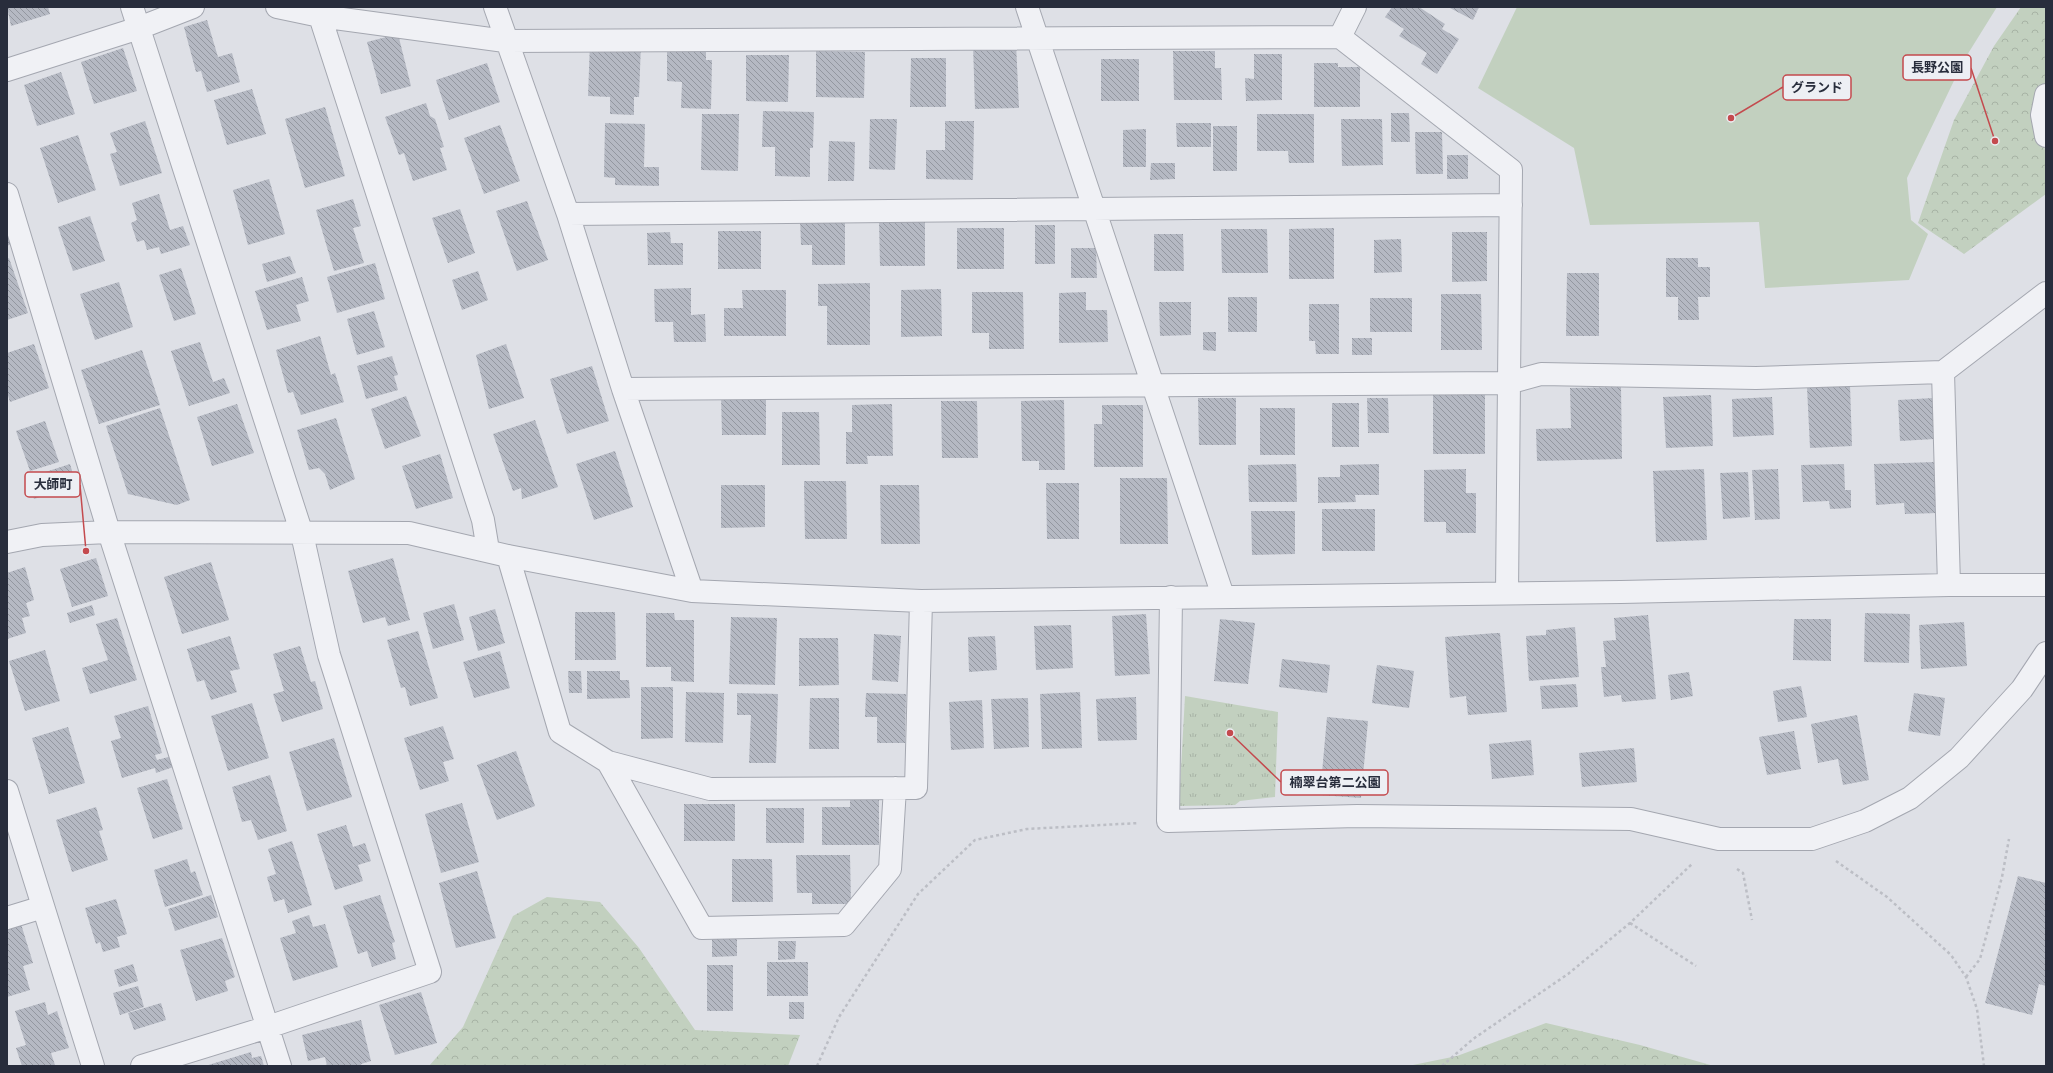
<svg xmlns="http://www.w3.org/2000/svg" width="2053" height="1073" font-family="'Noto Sans','Noto Sans JP',sans-serif">
  <defs>
    <pattern id="grass-tufts" width="24" height="20" patternUnits="userSpaceOnUse"><rect width="24" height="20" fill="#c2d0bf"/><path d="M3 7l-1-3M5 7V3M7 7l1-3M15 17l-1-3M17 17v-4M19 17l1-3" fill="none" stroke="#a7b3a5"/></pattern>
    <pattern id="forest-crowns" width="20" height="18" patternUnits="userSpaceOnUse"><rect width="20" height="18" fill="#c2d0bf"/><path d="M2 6a3 3 0 1 1 6 0M12 15a3 3 0 1 1 6 0" fill="none" stroke="#a7b3a5"/></pattern>
    <pattern id="building-back-hatch" width="6" height="6" patternUnits="userSpaceOnUse"><rect width="6" height="6" fill="#b5b9c3"/><path d="M-1 5l2 2M0 0l6 6M5-1l2 2" fill="none" stroke="#9397a0"/></pattern>
  </defs>
  <rect width="100%" height="100%" fill="#dee0e6"/>
  <!-- grass -->
  <path fill="url(#grass-tufts)" d="M1185 696 1278 712 1275 797 1240 801 1235 805 1179 806Z"/>
  <!-- forest -->
  <path fill="url(#forest-crowns)" d="M2021 7H2046V123L2040 129 2046 154V194L1964 254 1918 223 1954 120 1994 46Z
    M547 897 600 902 639 948 695 1030 800 1035 788 1066H429L463 1027 513 916Z
    M1546 1023 1640 1045 1714 1066H1408L1457 1056Z"/>
  <!-- garden -->
  <path fill="#c2d0bf" d="M1517 7H1997L1964 60 1907 178 1911 220 1928 234 1909 280 1765 288 1759 222 1590 225 1574 148 1478 88Z"/>
  <!-- building -->
  <path fill="url(#building-back-hatch)" d="M7 7H48L50 14 11 26Z
    M1392 7H1419L1445 24 1442 29 1459 39 1437 74 1421 64 1427 53 1399 36 1404 29 1385 17Z
    M1448 7H1479L1473 20Z
    M207 20 218 57 232 53 240 82 207 92 201 71 196 72 184 27Z
    M398 34 411 86 381 94 367 42Z
    M590 42 641 43 639 97H634V115L610 114V97L588 96Z
    M1016 43 1019 108 975 109 973 44Z
    M667 44H706V60H712L711 109 681 108 682 82 667 81Z
    M123 48 137 91 94 104 81 62Z
    M816 51 865 52 864 98 816 97Z
    M1173 51H1215V68H1221L1222 100H1174Z
    M1254 54H1282V100L1246 101 1245 78 1254 79Z
    M746 55H789L788 102 746 101Z
    M911 58H946V107H910Z
    M1101 59H1139V101H1101Z
    M487 63 500 102 449 120 436 80Z
    M1314 63H1338V67H1360V107H1314Z
    M61 72 75 114 37 126 24 85Z
    M252 89 266 134 227 145 214 100Z
    M426 103 430 116 435 119 444 147 440 148 447 170 413 181 404 153 399 155 385 117Z
    M325 107 345 176 305 188 285 119Z
    M763 111 814 112 813 148H810V177L775 176V147H762Z
    M1391 113H1409L1410 142H1391Z
    M702 114H739L738 171 701 170Z
    M1257 114H1314V163H1289L1288 151H1257Z
    M870 119H897L895 170 869 169Z
    M1341 119H1382L1383 165 1342 166Z
    M145 121 162 173 120 186 110 154 117 152 110 133Z
    M945 121H974L973 180 926 179V150H945Z
    M605 123 645 124 644 167H659V186L615 185V178L604 177Z
    M1176 123H1211V147H1177Z
    M500 125 520 181 484 194 464 138Z
    M1213 126H1237V171H1213Z
    M1146 129V167H1123V130Z
    M1415 132H1442L1443 174H1416Z
    M78 135 96 190 58 203 40 148Z
    M829 141 855 142 854 181H828Z
    M1447 155H1468V179H1447Z
    M1151 163H1175V179L1150 180Z
    M269 179 285 234 248 245 233 190Z
    M159 194 170 230 183 226 190 245 161 254 159 247 147 250 144 240 137 242 131 223 137 220 132 203Z
    M353 199 361 226 353 228 364 263 334 271 316 210Z
    M527 201 548 260 517 271 496 211Z
    M460 209 475 253 448 263 432 218Z
    M90 216 105 261 73 271 58 227Z
    M800 218H845V265H812V245H801Z
    M879 221H925V266H880Z
    M1035 225H1055V264H1035Z
    M957 228H1004V269H957Z
    M1334 228V279H1289V229Z
    M1221 229H1267L1268 273H1222Z
    M718 231H761V269H718Z
    M670 232 671 243H683V265H648L647 233Z
    M1452 232H1487V281L1452 282Z
    M7 233 11 244 7 246Z
    M1154 234H1183L1184 271H1154Z
    M1401 239 1402 272 1374 273V240Z
    M1071 248H1096L1097 278H1071Z
    M290 256 296 273 267 282 262 264Z
    M9 258 28 313 7 320V259Z
    M1666 258H1698V267H1710V297H1698L1699 320H1678V297H1666Z
    M375 263 385 299 337 313 327 277Z
    M181 268 196 314 174 321 159 275Z
    M478 271 488 300 462 310 452 280Z
    M1567 273H1599V336H1566Z
    M302 277 309 301 296 305 301 321 267 330 255 291Z
    M119 282 133 327 95 340 80 294Z
    M870 283V345H827V306H818V284Z
    M691 288V315L705 314 706 342H674L673 322H655L654 289Z
    M941 289 942 336 901 337V290Z
    M742 290H786V336H724V308H743Z
    M972 292H1023L1024 349H989V333H972Z
    M1086 292V310H1107L1108 342 1059 343V293Z
    M1441 294H1481L1482 350H1441Z
    M1228 297H1257V332H1228Z
    M1370 298H1412V332H1370Z
    M1159 302H1191V335L1160 336Z
    M1309 304H1339V354H1316L1315 341H1309Z
    M374 311 385 347 357 355 347 319Z
    M1203 332H1216V351L1203 350Z
    M320 336 331 375 335 373 344 402 301 415 293 392 288 393 276 350Z
    M1352 338H1372V355H1352Z
    M200 342 213 382 224 378 230 393 189 406 171 351Z
    M34 344 49 388 10 402 7 392V353Z
    M506 344 524 398 489 409 476 355Z
    M142 350 160 405 99 424 81 370Z
    M392 356 398 375 394 376 398 390 366 399 357 366Z
    M592 366 609 421 567 434 550 379Z
    M1850 385 1852 446 1810 448 1807 387Z
    M1621 387 1622 459 1537 461 1536 429 1571 428 1570 388Z
    M721 395H766V435H722Z
    M1433 395H1485V454H1433Z
    M1711 395 1713 446 1666 448 1663 397Z
    M406 396 421 436 385 449 371 409Z
    M1772 397 1774 435 1733 437 1732 399Z
    M1198 398H1236V445H1199Z
    M1367 398H1388L1389 433H1368Z
    M1933 398 1935 439 1900 441 1898 400Z
    M1064 400 1065 470H1039V461H1022L1021 401Z
    M941 401H977L978 458H942Z
    M1332 403H1359V447H1332Z
    M237 404 254 453 212 466 197 417Z
    M892 404 893 456H867L868 464H846V432H852V405Z
    M1102 405H1143V467H1094V424H1102Z
    M160 408 190 500 177 505 128 494 106 426Z
    M1260 408H1295V455H1260Z
    M782 412H819L820 465H782Z
    M336 418 355 479 330 490 325 474 319 468 309 470 297 430Z
    M535 420 558 487 522 499 521 488 513 491 493 434Z
    M45 421 59 462 30 471 16 431Z
    M615 451 633 507 594 520 576 464Z
    M440 454 453 498 416 509 402 466Z
    M1935 462 1938 513 1905 514 1904 503 1876 505 1874 464Z
    M70 464 76 484 34 499 27 478Z
    M1296 464 1297 502H1249L1248 465Z
    M1379 464V495H1355L1356 502 1318 503V477H1340V465Z
    M1844 464 1845 490H1851V508L1830 509 1829 501 1803 502 1801 465Z
    M1466 469V493H1476V533H1446V522H1424V470Z
    M1704 469 1707 540 1656 542 1653 471Z
    M1778 469 1780 519 1755 520 1752 470Z
    M1748 472 1750 517 1723 519 1720 473Z
    M1120 478H1167L1168 544H1120Z
    M804 481H846L847 539H805Z
    M1046 483H1079V539H1047Z
    M721 485H765V527L721 528Z
    M880 485H919L920 544H881Z
    M1322 509H1375V551H1322Z
    M1251 511H1295V554L1252 555Z
    M96 558 108 596 72 607 60 569Z
    M393 558 410 620 388 626 385 617 363 623 348 571Z
    M211 562 229 620 182 634 164 577Z
    M25 567 34 600 26 603 30 616 22 618 26 633 7 639V573Z
    M454 604 464 640 433 649 423 613Z
    M92 605 95 615 70 623 67 613Z
    M495 609 505 643 478 651 469 617Z
    M575 612H615L616 660H575Z
    M646 613H674L675 620H694V682L671 681V667H646Z
    M1865 613 1910 614 1909 663 1864 662Z
    M1146 614 1150 674 1115 676 1112 616Z
    M1648 615 1656 699 1622 702 1621 695 1604 697 1601 667H1606L1603 641 1616 640 1614 618Z
    M731 617 777 618 775 685 729 684Z
    M117 618 137 680 90 694 82 668 108 660 96 624Z
    M1220 619 1255 623 1248 684 1214 681Z
    M1794 619H1831V661L1793 660Z
    M1964 622 1967 666 1921 669 1919 625Z
    M1071 625 1073 668 1036 670 1034 626Z
    M1575 627 1579 677 1529 681 1526 636 1546 635V630Z
    M418 631 438 698 410 706 405 687 401 688 387 640Z
    M1496 633H1500L1507 712 1468 715 1466 696 1450 698 1445 637Z
    M874 634 901 636 898 682 872 680Z
    M230 636 240 669 230 671 237 692 211 700 204 680 197 682 187 649Z
    M995 636 997 670 969 672 968 637Z
    M799 638H838L839 685 799 686Z
    M300 646 311 682 315 681 323 709 282 722 273 694 284 691 273 654Z
    M45 650 60 701 25 711 9 661Z
    M500 651 510 688 474 698 463 662Z
    M1282 659 1330 665 1327 693 1279 687Z
    M1377 665 1414 671 1409 708 1372 703Z
    M568 671H581L582 693H569Z
    M587 671H620V680H629L630 698 587 699Z
    M1689 672 1693 696 1671 700 1668 675Z
    M1576 684 1578 707 1542 709 1540 686Z
    M1801 686 1807 717 1778 722 1773 691Z
    M641 687H673V738L641 739Z
    M686 692 724 693 723 743 685 742Z
    M1080 692 1082 748 1042 749 1040 694Z
    M737 693 778 694 776 763H749L751 715H737Z
    M866 693 906 694 905 743H877V717H865Z
    M1914 693 1945 698 1940 736 1908 731Z
    M1136 697 1137 740 1098 741 1096 699Z
    M810 698H839V749H809Z
    M1028 698 1029 747 994 749 991 699Z
    M982 700 984 748 951 750 949 702Z
    M252 703 269 758 228 771 211 716Z
    M148 706 162 753 155 755 157 760 176 755 179 765 156 773 155 768 122 778 111 741 121 738 114 716Z
    M1857 715 1869 780 1843 785 1838 759 1818 763 1811 724Z
    M1327 717 1368 721 1361 798 1320 795Z
    M443 726 454 759 443 762 449 781 420 790 404 738Z
    M68 727 85 783 49 794 32 738Z
    M1794 731 1801 769 1767 775 1759 737Z
    M334 738 352 797 307 811 289 752Z
    M1531 740 1534 775 1492 779 1489 744Z
    M1634 748 1637 782 1582 787 1579 753Z
    M516 751 535 806 497 820 477 765Z
    M270 775 287 831 258 840 251 820 242 822 232 787Z
    M167 779 183 829 153 839 137 788Z
    M850 800H879V845H822V807H850Z
    M462 803 479 862 441 873 425 814Z
    M684 804H735V841H684Z
    M96 807 103 830 99 831 108 860 72 872 56 820Z
    M766 808H804V843H766Z
    M346 825 353 847 365 843 371 861 358 865 363 881 335 890 317 834Z
    M292 841 312 905 288 913 284 899 274 902 267 877 276 874 268 849Z
    M796 855H850L851 904H812V893H797Z
    M187 859 191 873 195 871 203 895 165 907 154 870Z
    M732 859H772L773 902H732Z
    M477 871 496 938 456 948 439 883Z
    M2018 876 2046 883V986L2039 984 2032 1015 1985 1003Z
    M211 895 218 917 175 931 168 909Z
    M380 895 395 942 392 943 396 959 372 967 367 951 358 954 343 906Z
    M116 899 127 934 117 937 120 947 103 952 100 942 96 944 85 908Z
    M309 915 313 927 325 924 338 967 293 981 280 938 296 933 292 921Z
    M21 924 33 963 23 966 30 990 7 997V928Z
    M737 937V956L712 957V938Z
    M222 938 235 977 225 981 228 991 196 1001 180 950Z
    M778 941H796L795 959 778 960Z
    M767 962H808V996H767Z
    M133 964 138 981 119 987 114 970Z
    M707 965H733V1011H707Z
    M138 986 144 1007 120 1015 113 993Z
    M421 992 437 1043 395 1055 379 1005Z
    M45 1002 48 1015 57 1011 69 1048 51 1053 55 1065 22 1066 16 1048 26 1045 15 1011Z
    M789 1002H804V1019H789Z
    M161 1003 166 1020 134 1030 128 1013Z
    M361 1020 371 1061 361 1064 362 1066H327L325 1057 308 1061 302 1035Z
    M251 1052 252 1058 261 1056 264 1066H205Z"/>
  <g fill="none" stroke-linecap="round" stroke-linejoin="round">
    <defs>
      <path id="minor" d="M132 7 302 534 329 655 430 972 268 1027 142 1066
        M277 7 320 16 505 41 1340 37
        M317 7 483 520 488 550
        M495 7 568 214 623 389 692 591
        M1027 7 1223 596
        M1355 7 1340 37 1511 170 1507 593
        M7 70 139 28 193 7
        M2046 95 2042 115 2046 136
        M7 194 109 532 280 1066
        M568 214 1511 205
        M1943 372 1949 585
        M623 389 1508 383 1541 374 1756 378 1943 372 2046 293
        M7 542 42 535 109 532 409 533 508 556 692 591 921 601 1621 592 1949 585H2046
        M508 556 560 732 608 762 710 789 916 788 921 601
        M1171 597 1168 821 1357 816 1631 819 1719 839H1812L1865 821 1910 798 1959 758 2022 689 2046 653
        M608 762 702 928 844 925 890 869 895 788
        M7 791 93 1066
        M7 918 43 907"/>
    </defs>
    <!-- minor casing -->
    <use href="#minor" stroke="#a4a7b0" stroke-width="24"/>
    <!-- path -->
    <path stroke="#bcbec5" stroke-width="2.5" stroke-dasharray="3 3" stroke-linecap="butt" d="M1836 861 1887 897 1951 955 1966 977 1977 1009 1984 1066
      M1737 869 1743 873 1752 920
      M1630 923 1696 966
      M1966 977 1980 959 2002 877 2009 839
      M817 1066 839 1017 918 894 975 840 1027 829 1139 823
      M1442 1066 1473 1039 1568 974 1630 923 1693 863"/>
    <!-- minor -->
    <use href="#minor" stroke="#f0f1f5" stroke-width="22"/>
  </g>
  <!-- callouts -->
  <path fill="none" stroke="#c44a4e" stroke-width="1.5" d="M1995 141L1971 68M1731 118L1783 87M86 551L80 485M1230 733L1281 782"/>
  <g fill="#c44a4e" stroke="#edeff4" stroke-width="1.5">
    <circle cx="1995" cy="141" r="4"/>
    <circle cx="1731" cy="118" r="4"/>
    <circle cx="86" cy="551" r="4"/>
    <circle cx="1230" cy="733" r="4"/>
  </g>
  <g fill="#edeff4" stroke="#c44a4e" stroke-width="1.5">
    <rect x="1903" y="55" width="68" height="25" rx="4"/>
    <rect x="1783" y="75" width="68" height="25" rx="4"/>
    <rect x="25" y="472" width="55" height="25" rx="4"/>
    <rect x="1281" y="770" width="107" height="25" rx="4"/>
  </g>
  <g font-size="13" text-anchor="middle" font-weight="bold" fill="#282d3c">
    <text x="1937" y="72">長野公園</text>
    <text x="1817" y="92">グランド</text>
    <text x="53" y="489">大師町</text>
    <text x="1335" y="787">楠翠台第二公園</text>
  </g>
  <!-- border -->
  <rect width="2053" height="1073" fill="none" stroke="#282d3c" stroke-width="16"/>
</svg>
